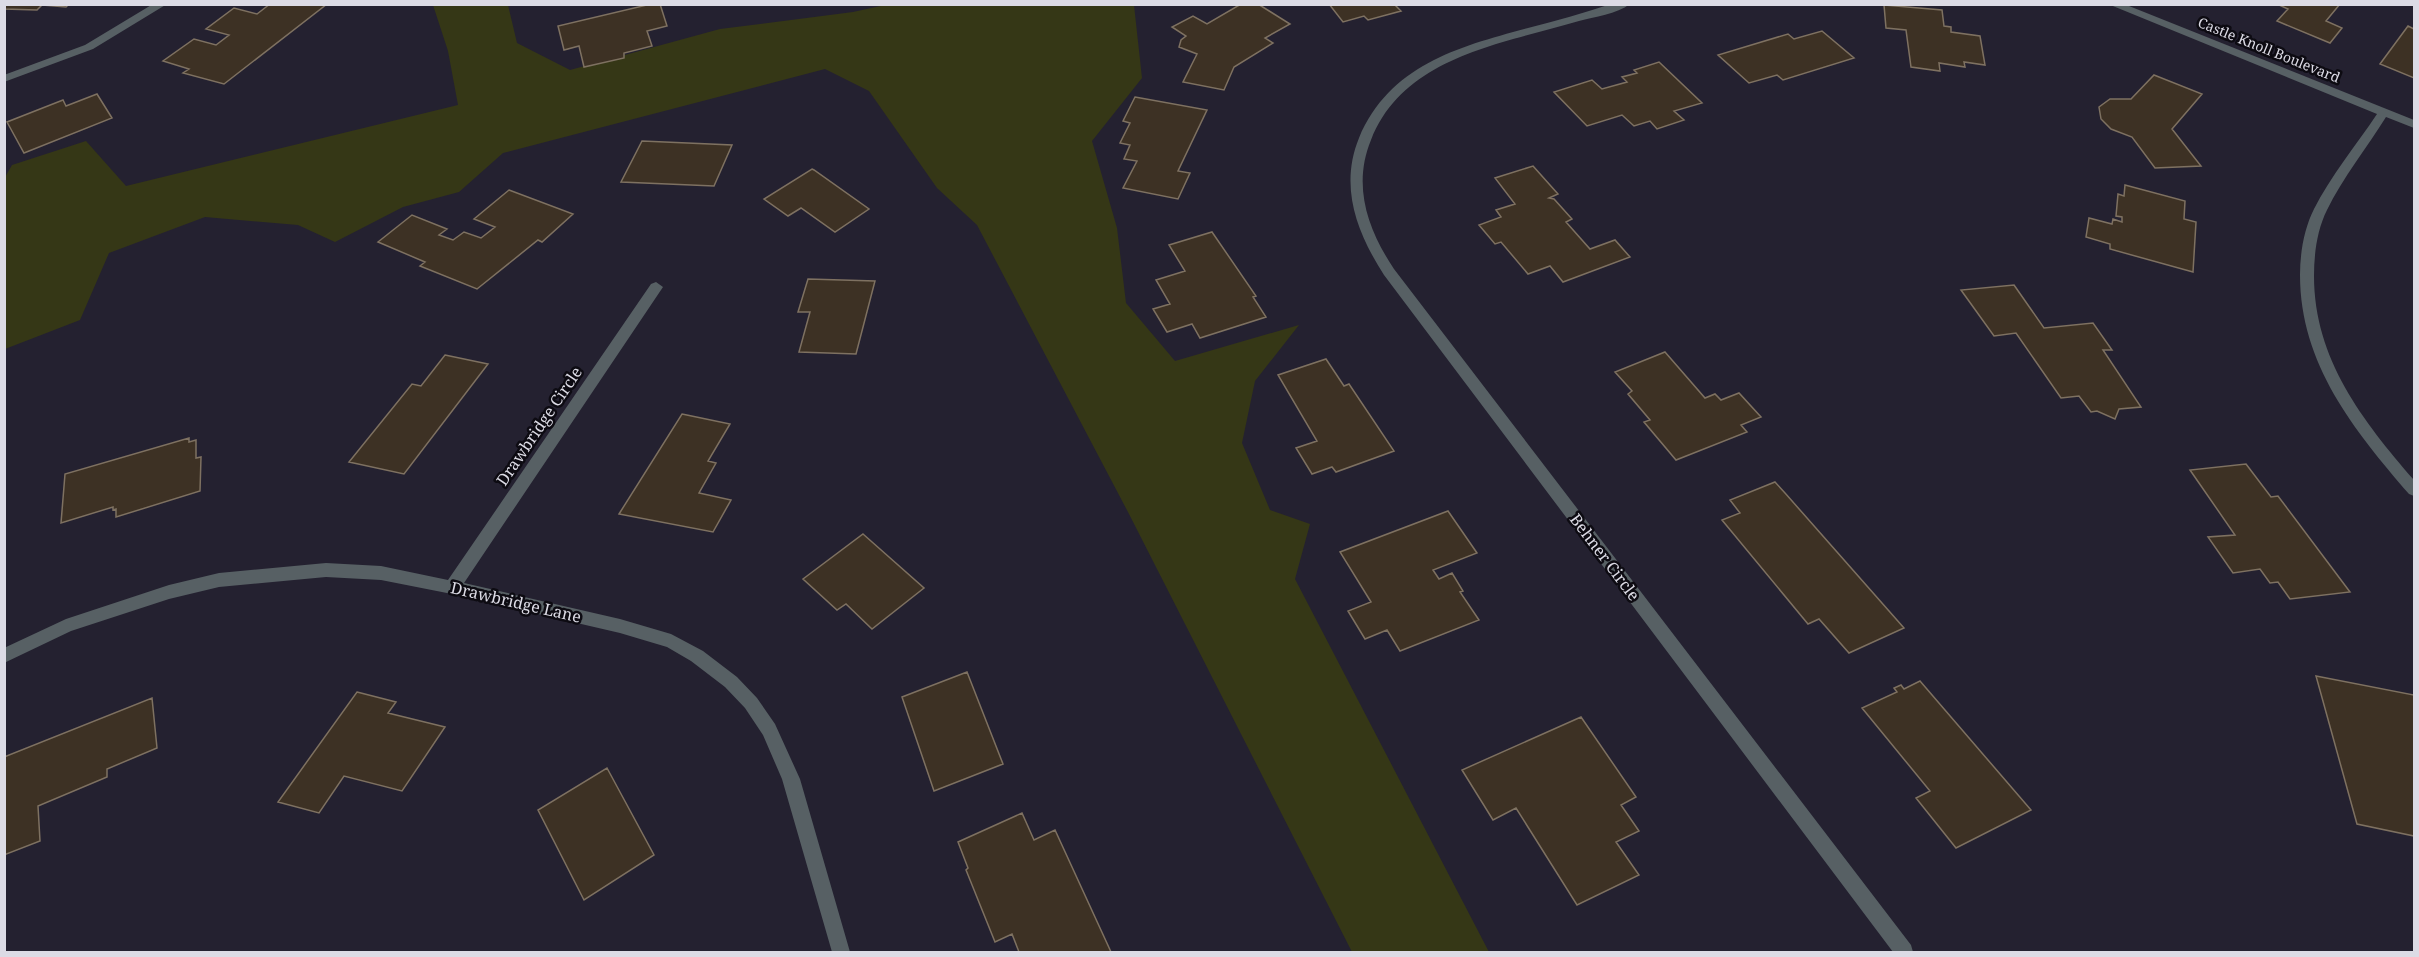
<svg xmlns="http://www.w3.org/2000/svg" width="2419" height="957" font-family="'Noto Serif',serif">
  <rect width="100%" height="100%" fill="#242130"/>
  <!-- green -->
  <path fill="#353716" d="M433 5H508L517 43 570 70 720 29 853 12 885 5H1134L1142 78 1092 141 1117 228 1126 303 1175 361 1299 325 1255 381 1242 443 1270 510 1310 524 1295 579 1489 952H1352L1129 514 977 225 937 188 869 91 825 69 503 153 459 192 403 207 335 242 298 225 205 217 109 253 80 320 5 349 4 179 12 165 86 141 126 186 458 105 448 51Z"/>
  <!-- building -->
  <path fill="#3d3124" stroke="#7e7161" stroke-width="1.5" d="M4 4H69L66 7 42 5 37 10 4 9Z
    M270 4H327L224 84 183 73 189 69 163 61 194 39 216 45 229 35 206 29 234 8 257 14Z
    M651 4H660L667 26 647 31 652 46 624 53V58L584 67 579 46 564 50 558 26Z
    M1241 4H1258L1290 24 1265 38 1273 43 1234 67 1224 90 1183 82 1197 54 1179 47 1181 40 1186 36 1172 27 1193 16 1207 24Z
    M1329 4H1394L1401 11 1368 20 1364 16 1343 22Z
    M2277 4H2340L2326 21 2342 28 2330 43 2277 21 2288 9Z
    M1884 5 1942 10 1944 26 1951 27V32L1980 36 1985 65 1964 62 1965 67 1939 63 1940 71 1911 67 1906 30 1886 28Z
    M2408 26 2414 29V78L2380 64Z
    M1822 31 1854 58 1783 80 1777 75 1749 83 1718 55 1788 34 1794 39Z
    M1659 62 1702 103 1674 111 1684 120 1657 129 1650 121 1634 126 1622 115 1587 126 1554 92 1592 80 1602 89 1627 82 1622 77 1637 73 1634 70Z
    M2154 75 2202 94 2172 129 2201 166 2155 168 2132 137 2111 129 2101 119 2099 107 2110 99H2131Z
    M97 94 112 118 24 153 7 122 63 100 66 106Z
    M1135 97 1207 110 1178 171 1190 173 1178 199 1123 188 1137 161 1124 159 1130 145 1120 143 1130 123 1123 121Z
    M642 141 732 145 714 186 621 182Z
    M1533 166 1558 194 1549 198 1554 199 1572 219 1566 222 1590 249 1615 240 1630 257 1563 282 1550 266 1528 274 1501 242 1495 244 1479 225 1501 217 1496 210 1515 204 1495 178Z
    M812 169 814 170 869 209 835 232 801 208 788 216 764 199Z
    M2125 185 2185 201 2184 219 2196 222 2193 272 2110 249V244L2086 237 2089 218 2112 224 2113 219 2122 222V217L2116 216 2118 194 2124 196Z
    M509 190 573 214 542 242 538 240 477 289 420 266 425 262 378 242 412 215 447 229 439 235 453 240 464 232 481 238 495 227 474 219Z
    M1212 232 1256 296 1253 297 1266 317 1200 338 1192 324 1167 332 1153 309 1170 304 1156 280 1185 271 1169 245Z
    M808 279 875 281 856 354 799 352 810 312H798Z
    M2014 285 2044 328 2093 323 2112 350H2103L2141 407 2119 409 2115 419 2097 411 2091 412 2079 396 2061 398 2016 333 1994 336 1961 290Z
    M1665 352 1705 398 1715 394 1721 400 1739 393 1761 417 1741 425 1747 432 1676 460 1644 422 1650 420 1628 394 1632 391 1615 372Z
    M445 355 488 364 404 474 349 462 412 384 421 386Z
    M1326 359 1344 386 1349 384 1394 451 1336 472 1332 467 1312 474 1296 448 1317 441 1278 375Z
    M682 414 730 424 708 461 716 463 699 493 731 500 713 532 619 514Z
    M189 438V442L196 440V458L201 457 200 491 116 517V509L113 510V507L61 523 65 474Z
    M2246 464 2271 497 2278 496 2350 592 2290 599 2278 582 2270 583 2260 569 2233 573 2208 537 2235 535 2190 470Z
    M1775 482 1785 493 1904 628 1849 653 1819 619 1808 624 1722 520 1740 513 1730 500Z
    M1448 511 1477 553 1433 570 1439 579 1452 573 1463 591 1460 592 1479 620 1400 651 1387 630 1365 639 1348 611 1371 602 1340 552Z
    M863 534 924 588 872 629 846 604 837 610 803 579Z
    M967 672 1003 764 934 791 902 697Z
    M2316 676 2414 695V836L2357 824Z
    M1920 681 2031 810 1956 848 1916 798 1930 791 1862 708 1897 692 1894 688 1901 685 1904 689Z
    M357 692 396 702 388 713 445 727 402 791 344 776 319 813 278 802Z
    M152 698 157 748 107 769V777L38 806 40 841 4 855V757Z
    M1581 717 1636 797 1621 805 1639 831 1616 842 1639 875 1577 905 1516 808 1493 820 1462 770Z
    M607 768 654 855 584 900 538 810Z
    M1022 813 1034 840 1055 830 1111 952H1019L1012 934 995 942 966 870 968 868 958 842Z"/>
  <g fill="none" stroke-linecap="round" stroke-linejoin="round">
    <!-- minor -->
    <path fill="#576064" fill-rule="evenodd" d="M153 4H167L93 49 4 82V75L85 45Z
      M1611 4H1630C1617 14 1594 17 1579 21 1502 44 1404 56 1371 140 1352 186 1368 230 1394 269L1911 945 1913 952H1893L1384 275C1357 233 1339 187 1359 138 1390 65 1458 47 1528 28 1556 21 1584 13 1611 4Z
      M2108 4H2124L2414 120V128L2386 117C2368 146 2342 179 2327 210 2317 230 2314 254 2314 276 2314 359 2363 421 2414 480V496L2409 494C2354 430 2300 364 2300 275 2300 253 2304 229 2314 209 2330 177 2357 144 2377 114Z
      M656 282 663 287 661 290 464 583 620 619 671 634 703 651 737 677 757 698 775 724 800 779 850 952H832L782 779 763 735 745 708 725 687 691 661 667 647 620 633 452 594 381 580 326 577 219 587 169 599 71 631 4 663V648L66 619 169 585 219 573 326 563 381 566 448 580 651 284Z"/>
  </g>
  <g text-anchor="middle" stroke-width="5" stroke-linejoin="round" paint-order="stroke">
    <!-- far-street labels -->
    <g font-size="14" fill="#dcdbe5" stroke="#0d0b12">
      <text transform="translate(2269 50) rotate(22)" y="5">Castle Knoll Boulevard</text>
    </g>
    <!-- street labels -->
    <g font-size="16" fill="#dcdbe5" stroke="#0d0b12">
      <text transform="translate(539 426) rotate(-56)" y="6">Drawbridge Circle</text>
      <text transform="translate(1605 557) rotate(53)" y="6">Behner Circle</text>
      <text transform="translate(516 602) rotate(13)" y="6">Drawbridge Lane</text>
    </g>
  </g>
  <!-- border -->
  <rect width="2419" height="957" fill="none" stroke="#dcdbe5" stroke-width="12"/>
</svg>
